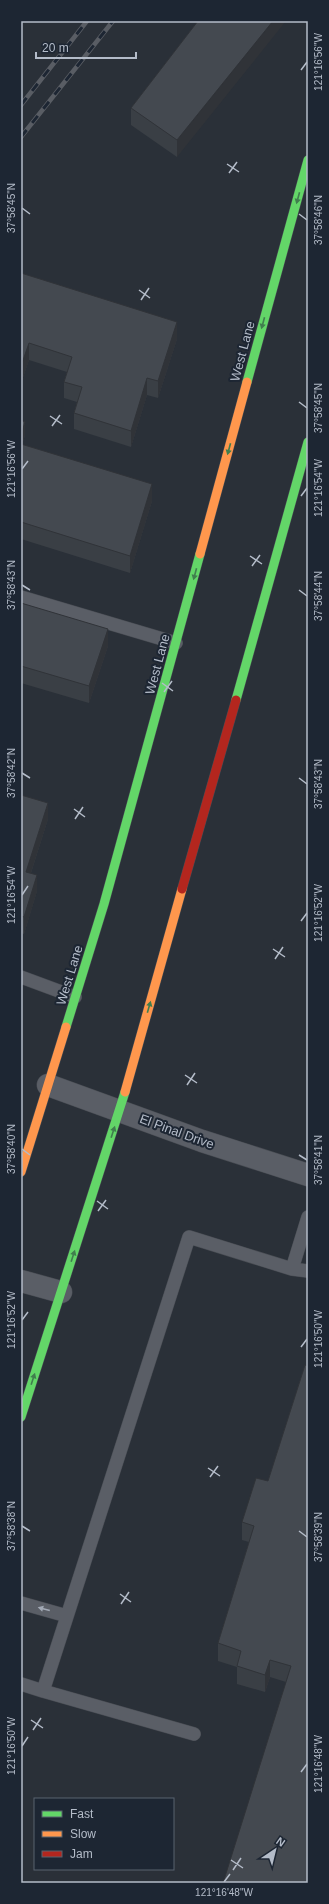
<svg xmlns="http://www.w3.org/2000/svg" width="329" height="1904" font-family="Arial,sans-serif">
  <rect width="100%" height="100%" fill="#2a3038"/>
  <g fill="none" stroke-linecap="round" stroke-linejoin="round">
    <defs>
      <path id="lane" d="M21 597 176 643
        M21 977 75 997
        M292 1269 308 1271
        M21 1603 67 1616
        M21 1684 43 1691
        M194 1734 43 1691 189 1237 292 1269 308 1217"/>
      <path id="street" d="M48 1085 202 1141 308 1175
        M21 1281 61 1292"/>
      <path id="fast" d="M247 382 308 160
        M236 700 308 442
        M66 1027 104 904 200 554
        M21 1417 125 1092"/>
      <path id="slow" d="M200 554 247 382
        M125 1092 182 889
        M21 1172 66 1027"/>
      <path id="jam" d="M182 889 236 700"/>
    </defs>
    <!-- lane casing -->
    <use href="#lane" stroke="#484c53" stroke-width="14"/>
    <!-- street casing -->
    <use href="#street" stroke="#484c53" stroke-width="23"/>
    <!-- fast casing -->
    <use href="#fast" stroke="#484c53" stroke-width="10"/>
    <!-- slow casing -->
    <use href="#slow" stroke="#484c53" stroke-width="10"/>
    <!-- jam casing -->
    <use href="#jam" stroke="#484c53" stroke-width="10"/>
    <!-- lane -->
    <use href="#lane" stroke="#5a5e66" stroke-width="13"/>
    <!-- street -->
    <use href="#street" stroke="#5a5e66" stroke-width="22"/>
    <!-- fast -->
    <use href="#fast" stroke="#63d668" stroke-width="9"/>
    <!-- slow -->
    <use href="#slow" stroke="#ff974d" stroke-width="9"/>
    <!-- jam -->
    <use href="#jam" stroke="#b3261e" stroke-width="9"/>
    <defs>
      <path id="rail" d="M21 105 87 21
        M21 137 113 21"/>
    </defs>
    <!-- rail casing -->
    <use href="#rail" stroke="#595d64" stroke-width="4.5"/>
    <!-- rail -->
    <use href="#rail" stroke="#1d2633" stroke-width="3" stroke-dasharray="9" stroke-linecap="butt"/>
  </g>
  <!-- wall -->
  <path fill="#3a3f45" d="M198 21 177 157 131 125V108Z
    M21 273 177 339 158 398 147 395 131 447 74 429V413L77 402 64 398V382L67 372 29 360 21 383Z
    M21 420 25 435 22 445 152 501 130 573 21 539Z
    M21 603 108 646 89 703 21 683Z
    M21 795 48 819 31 873 37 891 24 934 21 933Z
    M305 1365 308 1883 286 1682 270 1677 265 1692 237 1684V1667L218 1661V1643L249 1542 242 1540V1522L268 1481Z"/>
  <!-- shaded-wall -->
  <path fill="#303338" d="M273 21H286L177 157V140Z
    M177 322V339L158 398V381Z
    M29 343V360L21 383V366Z
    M147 378V395L131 447V431Z
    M25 422V435L21 449V435Z
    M152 484V501L130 573V556Z
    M108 629V646L89 703V686Z
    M48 803V819L26 888V872Z
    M37 875V891L24 934V917Z
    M270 1660V1677L265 1692V1675Z"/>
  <!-- building -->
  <path fill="#444950" stroke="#303338" d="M198 21H273L177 140 131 108Z
    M21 273 177 322 158 381 147 378 131 431 74 413 82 387 64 382 72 357 29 343 21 366Z
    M21 420 25 422 21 435Z
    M21 444 152 484 130 556 21 522Z
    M21 603 108 629 89 686 21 666Z
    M21 795 48 803 26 872 37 875 24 917 21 916Z
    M305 1365 308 1366V1883H223L291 1666 270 1660 265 1675 237 1666 241 1651 218 1643 254 1526 242 1522 256 1478 268 1481Z"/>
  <!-- one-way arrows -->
  <defs><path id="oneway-solid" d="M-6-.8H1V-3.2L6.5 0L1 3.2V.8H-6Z"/></defs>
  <g fill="#407e4e">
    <use href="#oneway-solid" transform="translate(298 198) rotate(105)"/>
    <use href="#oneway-solid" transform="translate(263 323) rotate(105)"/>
    <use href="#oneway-solid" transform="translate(229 449) rotate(105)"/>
    <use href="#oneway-solid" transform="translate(195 574) rotate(105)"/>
    <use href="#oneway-solid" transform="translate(149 1007) rotate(-74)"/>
    <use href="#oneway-solid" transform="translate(113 1132) rotate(-72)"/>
    <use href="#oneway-solid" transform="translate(73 1256) rotate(-72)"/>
    <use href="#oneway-solid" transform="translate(33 1379) rotate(-72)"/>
  </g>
  <use fill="#a2a9b5" href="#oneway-solid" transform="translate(44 1609) rotate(-165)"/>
  <!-- ticks -->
  <path fill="none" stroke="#b4bcc9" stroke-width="1.5" d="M301 70 307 62M227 164 239 172M229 173 237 162M22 208 30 214M299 214 307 220M139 290 150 298M141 300 149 288M299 402 307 408M50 416 62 424M52 426 60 415M22 469 28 461M301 496 307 488M250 556 262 564M252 566 260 555M22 585 30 590M299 590 307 596M162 683 173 691M164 692 172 681M22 773 30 778M299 778 307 784M74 809 85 817M75 819 83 807M22 895 28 886M301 921 307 913M273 949 285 957M275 959 283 947M185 1075 197 1083M187 1085 195 1073M22 1149 30 1155M299 1155 307 1160M97 1201 108 1209M98 1211 106 1200M22 1320 28 1312M301 1347 307 1339M208 1468 220 1476M210 1477 218 1466M22 1526 30 1531M299 1531 307 1537M120 1594 131 1602M121 1604 129 1592M31 1720 43 1728M33 1730 41 1718M22 1746 28 1737M301 1772 307 1764M231 1860 243 1868M233 1870 241 1858M224 1882 230 1874"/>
  <g text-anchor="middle" stroke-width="4" stroke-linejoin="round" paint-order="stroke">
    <!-- street labels -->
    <g font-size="13" fill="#b4bcc9" stroke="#1d2633">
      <text transform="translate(242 351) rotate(-75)" y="5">West Lane</text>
      <text transform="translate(157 664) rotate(-75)" y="5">West Lane</text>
      <text transform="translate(69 975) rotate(-73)" y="5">West Lane</text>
      <text transform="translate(177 1131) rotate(20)" y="5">El Pinal Drive</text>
    </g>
  </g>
  <!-- border -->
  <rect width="329" height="1904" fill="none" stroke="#1d2633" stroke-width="44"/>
  <!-- legend -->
  <rect x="34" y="1798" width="140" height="72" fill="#1d2633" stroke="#59626f"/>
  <rect x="42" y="1811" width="20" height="6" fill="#63d668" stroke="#59626f"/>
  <text x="70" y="1818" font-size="12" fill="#b4bcc9">Fast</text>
  <rect x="42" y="1831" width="20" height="6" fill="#ff974d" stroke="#59626f"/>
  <text x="70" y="1838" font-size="12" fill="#b4bcc9">Slow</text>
  <rect x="42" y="1851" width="20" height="6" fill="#b3261e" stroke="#59626f"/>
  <text x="70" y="1858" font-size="12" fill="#b4bcc9">Jam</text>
  <!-- north arrow -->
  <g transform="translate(275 1850) rotate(35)" stroke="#1d2633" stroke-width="3" paint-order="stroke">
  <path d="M0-3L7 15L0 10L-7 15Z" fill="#b4bcc9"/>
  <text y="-6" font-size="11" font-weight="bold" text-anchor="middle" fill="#b4bcc9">N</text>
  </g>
  <!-- scale -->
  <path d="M36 52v6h100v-6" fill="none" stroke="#b4bcc9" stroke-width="2"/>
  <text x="42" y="52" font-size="12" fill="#b4bcc9" stroke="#1d2633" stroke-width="3" paint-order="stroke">20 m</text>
  <rect x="22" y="22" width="285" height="1860" fill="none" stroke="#b4bcc9" stroke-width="1.5"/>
  <g font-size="10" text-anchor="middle" fill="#b4bcc9">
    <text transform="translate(318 62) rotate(-90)" y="4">121°16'56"W</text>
    <text transform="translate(11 208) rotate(-90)" y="4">37°58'45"N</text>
    <text transform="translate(318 220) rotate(-90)" y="4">37°58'46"N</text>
    <text transform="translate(318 408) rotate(-90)" y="4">37°58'45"N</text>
    <text transform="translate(11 469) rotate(-90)" y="4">121°16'56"W</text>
    <text transform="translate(318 488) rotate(-90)" y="4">121°16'54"W</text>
    <text transform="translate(11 585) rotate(-90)" y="4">37°58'43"N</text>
    <text transform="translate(318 596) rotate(-90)" y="4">37°58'44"N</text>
    <text transform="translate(11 773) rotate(-90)" y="4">37°58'42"N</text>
    <text transform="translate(318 784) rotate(-90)" y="4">37°58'43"N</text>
    <text transform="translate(11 895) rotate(-90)" y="4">121°16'54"W</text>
    <text transform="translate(318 913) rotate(-90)" y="4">121°16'52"W</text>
    <text transform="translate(11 1149) rotate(-90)" y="4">37°58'40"N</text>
    <text transform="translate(318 1160) rotate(-90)" y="4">37°58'41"N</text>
    <text transform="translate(11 1320) rotate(-90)" y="4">121°16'52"W</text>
    <text transform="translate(318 1339) rotate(-90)" y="4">121°16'50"W</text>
    <text transform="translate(11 1526) rotate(-90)" y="4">37°58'38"N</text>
    <text transform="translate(318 1537) rotate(-90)" y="4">37°58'39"N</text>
    <text transform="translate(11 1746) rotate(-90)" y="4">121°16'50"W</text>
    <text transform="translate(318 1764) rotate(-90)" y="4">121°16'48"W</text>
    <text x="224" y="1896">121°16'48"W</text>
  </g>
</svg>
